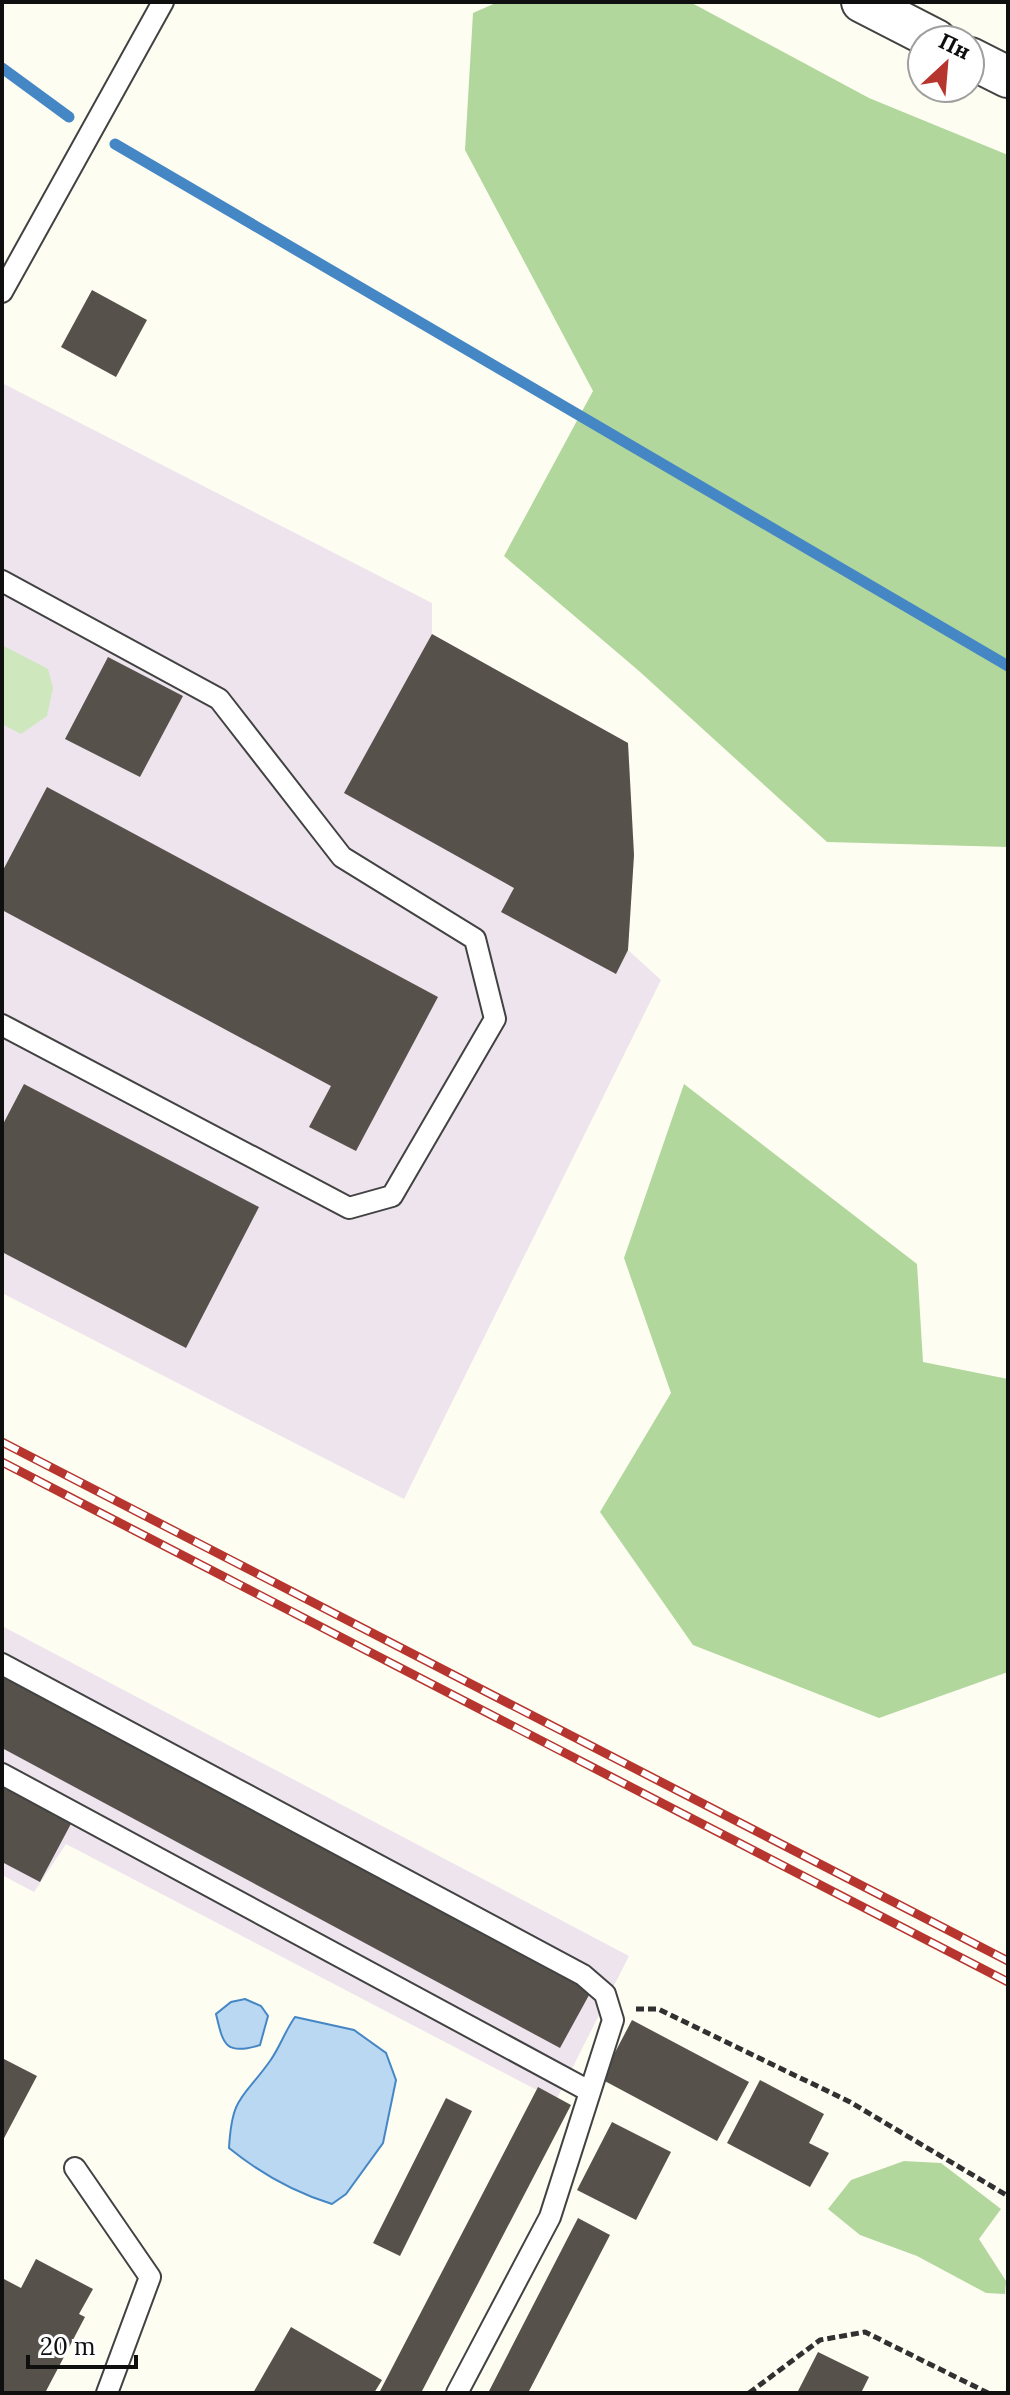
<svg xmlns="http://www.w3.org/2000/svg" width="1010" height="2395" font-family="Lora,serif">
  <rect width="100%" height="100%" fill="#fefdf2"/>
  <!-- industrial -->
  <path fill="#ede4ed" d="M2 383 432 603V634L628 743 634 855 628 950 661 980 404 1499 2 1293Z
    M2 1626 629 1956 556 2100 66 1844 34 1892 2 1875Z"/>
  <!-- green -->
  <path fill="#cfe7bd" d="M2 645 48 669 53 688 47 716 21 734 2 724Z"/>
  <!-- forest -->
  <path fill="#b2d79d" d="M498 2H690L869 98 1008 155V847L827 842 639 671 504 556 593 391 465 150 473 13Z
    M684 1084 917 1264 923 1362 1008 1379V1672L879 1718 693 1645 600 1512 671 1393 624 1258Z
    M904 2161 941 2163 1001 2209 979 2239 1006 2281 1005 2294 986 2293 917 2256 860 2235 828 2209 851 2180Z"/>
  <!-- water -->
  <path fill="#bad8f2" stroke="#4587c5" stroke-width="2" d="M245 1999 261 2006 268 2016 260 2045C225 2056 223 2044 216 2014L231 2002Z
    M295 2017 354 2030 386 2053 396 2080 383 2143 346 2194 332 2204C293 2192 261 2174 229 2148 232 2095 243 2099 270 2061 280 2047 285 2031 295 2017Z"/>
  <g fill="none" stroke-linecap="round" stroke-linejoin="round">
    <!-- stream -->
    <path stroke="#4587c5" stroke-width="11" d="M2 68 69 117
      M115 144 1008 666"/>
  </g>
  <!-- building -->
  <path fill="#57514c" d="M92 290 147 320 116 377 61 347Z
    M432 634 628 743 634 855 628 950 616 974 501 912 514 888 344 793Z
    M108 657 183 696 140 777 65 739Z
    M47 787 438 997 356 1151 309 1127 331 1086 2 910V872Z
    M24 1084 259 1207 186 1348 2 1252V1126Z
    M2 1668 594 1986 560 2048 2 1748Z
    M2 1782 73 1820 40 1882 2 1862Z
    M632 2020 749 2082 717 2141 601 2079Z
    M2 2058 37 2076 2 2142Z
    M760 2080 824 2114 809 2143 829 2153 810 2187 727 2143Z
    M538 2087 571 2105 421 2393H379Z
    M446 2098 472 2111 400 2256 373 2243Z
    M612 2122 671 2152 636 2220 577 2190Z
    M578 2218 610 2235 528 2393H488Z
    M36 2259 93 2289 79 2314 85 2317 45 2393H9L2 2390V2278L21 2288Z
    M291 2327 382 2380 374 2393H253Z
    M818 2352 869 2377 861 2393H797Z"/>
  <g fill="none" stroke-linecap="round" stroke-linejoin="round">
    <defs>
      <path id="lane" d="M2 292 163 2
        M2 581 219 699 342 857 475 939 495 1019 392 1196 349 1208 2 1025
        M2 1664 583 1975 605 1994 613 2020 550 2217 457 2393
        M2 1774 589 2091
        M75 2168 150 2277 107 2393"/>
      <path id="street" d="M862 2 936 40
        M970 58 1008 77"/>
    </defs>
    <!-- lane casing -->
    <use href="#lane" stroke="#424242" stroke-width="24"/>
    <!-- street casing -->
    <use href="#street" stroke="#424242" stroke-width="44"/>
    <!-- path -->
    <path stroke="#313131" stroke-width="5" stroke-dasharray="8 4" stroke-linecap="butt" d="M636 2009H658L850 2102 1008 2196
      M749 2393 820 2340 865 2332 988 2393"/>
    <!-- lane -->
    <use href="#lane" stroke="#fff" stroke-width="20"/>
    <!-- street -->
    <use href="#street" stroke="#fff" stroke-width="40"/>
    <defs>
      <path id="rail" d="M2 1442 1008 1961
        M2 1462 1008 1982"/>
    </defs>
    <!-- rail casing -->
    <use href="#rail" stroke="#b7352f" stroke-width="9"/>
    <!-- rail -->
    <use href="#rail" stroke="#fff" stroke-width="6" stroke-dasharray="18" stroke-linecap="butt"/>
  </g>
  <!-- border -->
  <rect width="1010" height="2395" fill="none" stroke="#0f0f0f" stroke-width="8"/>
  <!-- north arrow -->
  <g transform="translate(946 64) rotate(26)"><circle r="38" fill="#ffffff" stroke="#9f9f9f" stroke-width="2"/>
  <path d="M0-6L14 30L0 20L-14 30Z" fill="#b7352f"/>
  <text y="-12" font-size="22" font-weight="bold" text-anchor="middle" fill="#0f0f0f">Пн</text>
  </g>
  <!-- scale -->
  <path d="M28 2355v12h108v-12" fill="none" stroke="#0f0f0f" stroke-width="4"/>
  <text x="40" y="2355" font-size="24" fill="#0f0f0f" stroke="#ffffff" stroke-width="6" paint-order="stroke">20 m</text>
</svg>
